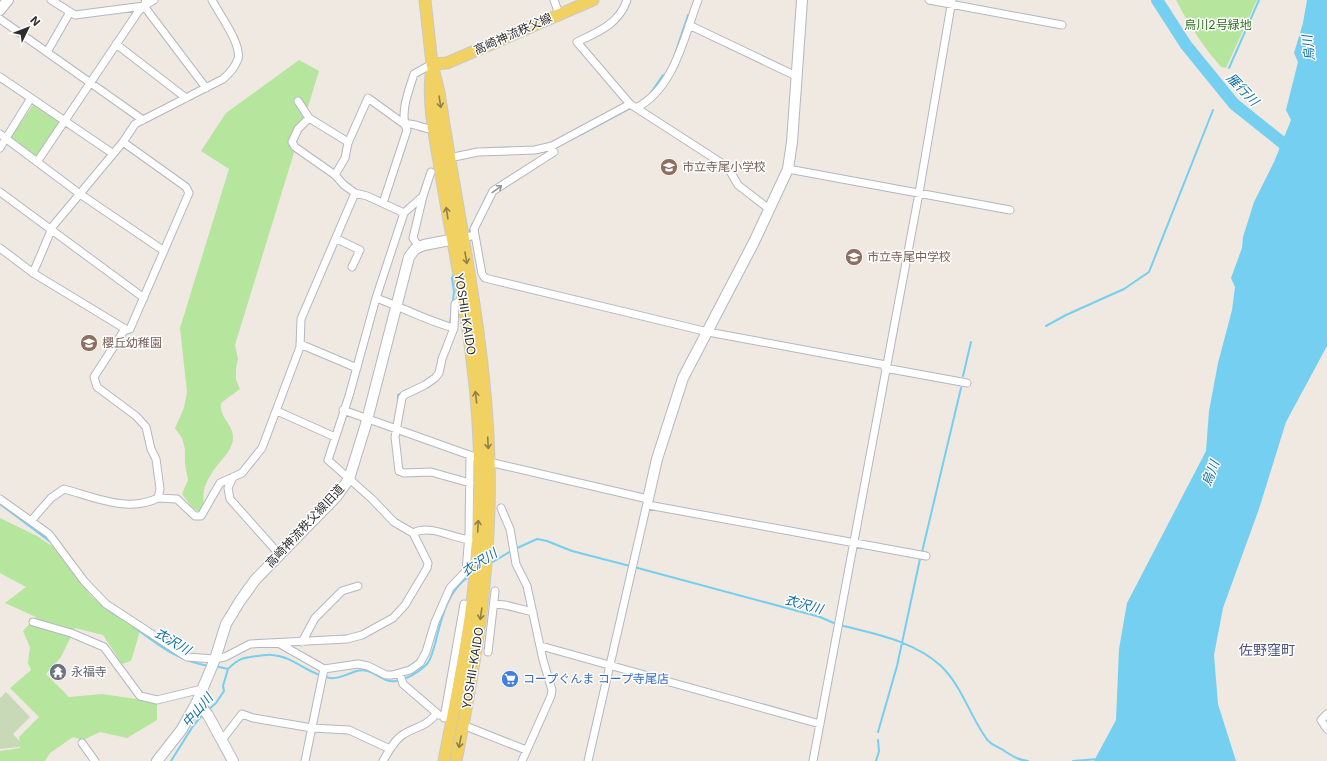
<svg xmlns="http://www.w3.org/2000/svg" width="1327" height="761" font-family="Inter,'Noto Sans JP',sans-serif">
  <rect width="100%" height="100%" fill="#efe9e1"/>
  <!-- green -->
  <path fill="#b6e59e" d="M1176 0H1257L1226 68 1221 67C1203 46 1189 25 1176 0Z
    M299 60 319 71 235 345 238 359 236 368V380L240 389 221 403C219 417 232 423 233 436 234 451 218 462 212 473 209 477 205 485 204 490 202 499 206 505 200 513L191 506 182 494 188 480 185 464V449L182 438 175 428 184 408 187 392 180 328 229 169 201 151 226 113Z
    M34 104 59 121 60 124 36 157H34L11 139V136Z
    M0 518 37 536 52 546 92 597 140 631 131 661 122 664 103 635 75 628 61 657 46 674 69 697 102 694 157 702V720L127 738 100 732 83 740 73 737 50 753 45 761H0V751L20 748 19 737 39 717 10 688 31 670 28 663 30 647 23 631 36 617 5 603 26 587 0 573Z"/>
  <!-- cemetery -->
  <path fill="#c8d9b8" d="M6 692 30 717 13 734 22 744 19 747 0 749V698Z"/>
  <!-- water -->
  <path fill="#75cff0" d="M1307 0H1327V346L1286 422 1259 509 1223 608 1214 655 1218 704 1236 761H1094L1116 720 1119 649 1127 603 1206 451 1209 411 1218 363 1232 310 1235 287 1231 278 1242 248 1243 237 1254 202 1274 162 1291 120 1286 110 1298 62 1294 53 1303 23Z"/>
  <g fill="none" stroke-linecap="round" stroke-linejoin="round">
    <!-- stream -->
    <path stroke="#75cff0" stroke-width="2" d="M674 57 688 15
      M1229 68 1259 0
      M650 94 663 75
      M580 135 632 107
      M485 199 491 190
      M468 235 473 223
      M450 324 454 292 452 278 454 273
      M1046 326 1066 315 1124 289 1149 272 1213 110
      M963 376 971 342
      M398 403V395L406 390
      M0 504 52 543
      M515 549 537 539 547 541 572 551 630 566
      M922 552 961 388
      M491 563 511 551
      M634 567 820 617 836 624
      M86 588 105 607 117 616
      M840 625C875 634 914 641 941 666 962 686 970 716 986 738 991 746 1000 747 1006 752 1014 757 1019 760 1028 761
      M134 627C159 645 177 661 209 666
      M215 666 228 669
      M228 669C239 658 242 658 257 656 262 656 267 654 272 655 293 656 309 675 330 678 344 680 354 667 368 671 377 674 385 683 396 681 407 679 419 672 427 664 431 660 433 650 435 644 441 620 447 590 470 576
      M208 710 216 703 224 691 223 686 228 669
      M878 732 897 666 920 559
      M171 761 193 726 203 714
      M876 761 879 751 878 740
      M1073 761 1098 759"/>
    <!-- river -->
    <path stroke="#75cff0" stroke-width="12" d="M1157 0 1186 45 1234 104 1294 152"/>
    <defs>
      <path id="street" d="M51 0 75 15 144 6 154 0
        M554 0 559 14
        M627 0C619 24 598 32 577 42L630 104 720 162 730 171 738 185 769 209
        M929 0 1062 25
        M144 6 206 88
        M0 19 143 120
        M689 25 796 76
        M116 44 186 98
        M47 52 70 12
        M0 77 112 153
        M298 101 309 118 348 142
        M636 108C674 89 684 37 698 0
        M309 118 298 129 292 142 295 147 335 175
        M0 134 80 194 164 251
        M0 148 31 98
        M449 158 478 152 535 150 552 146 630 104
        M37 162 138 12 144 6 146 0
        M788 169 1010 210
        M0 192 144 298
        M423 196 431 172
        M383 203 407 130C399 114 409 90 414 74L432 64
        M404 213 423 196 413 238 419 247
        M475 235 474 229 493 191 554 152
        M462 238 475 235 482 274 485 278 708 332 886 365
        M337 239 360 250 352 267
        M0 248 33 273 127 330 130 329 189 193 186 187 123 142
        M33 273 53 226 123 142 135 124 223 79C229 74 235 67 238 59 242 44 219 14 212 0
        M376 298C402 307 427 321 454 328
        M464 300 458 302 455 304 454 328 442 359 439 373 435 378 425 385 404 395 402 398 395 437 399 471 404 473 431 472 470 483
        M300 344 357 368
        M885 368 967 383
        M343 410 489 462 648 499 588 761
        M277 411 335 437
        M233 477 228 488 230 499 279 554
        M158 498 177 499 195 516H201L220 483 242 473 262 448 300 347 301 319 355 193
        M0 499 49 534 84 581 106 604 187 657 215 659 225 657 250 644 347 639 362 635 393 618 405 605 427 568 428 563 413 533 394 522 372 499 328 460 349 396 376 298 404 213 367 196 355 193 344 185 335 175 345 158 348 143 368 98 404 124C414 122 424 130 434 129
        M648 505 926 556
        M501 508 510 529 516 564 527 586 543 660 552 690 551 696 522 761
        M31 521 51 498 64 489C94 497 128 513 158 498L160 489 156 459 151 449 146 427 136 416 97 387 94 377 125 329
        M413 533C430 524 452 538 470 540
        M494 604 505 605 533 612
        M33 622 71 633 104 647 140 696 157 700 202 689
        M302 642 315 618 342 591 358 586
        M280 644 324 669 358 664 368 666 386 675H392L410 670 420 663 426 652 435 622 450 588 466 571 469 534 470 455
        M541 646 820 724
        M488 652 495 591
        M400 674 403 684 439 715
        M1327 714 1321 720 1327 729
        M444 718 464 604
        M463 725 526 750
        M222 740 242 714 253 718 312 728 349 730 390 749
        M82 743 95 761
        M305 761 324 669
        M383 761C388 752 395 739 404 734 417 726 426 727 436 714
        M813 761 919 193 952 0"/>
      <path id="secondary" d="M0 10 8 0
        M648 499 657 459 683 378 754 242 788 169 792 142 802 0
        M197 702 208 715 233 761
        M157 761 182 729 197 702 215 659 226 624 240 601 255 580 336 497 349 479 366 424 409 257 415 249 424 245 460 238"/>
      <path id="primary" d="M425 0 432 64 439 92C457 214 486 337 489 461 492 562 476 662 456 761
        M432 64 447 63 593 0
        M431 75C428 106 435 137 440 168 450 232 465 296 472 360 482 435 482 511 474 586 468 645 455 703 444 761"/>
    </defs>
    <!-- street casing -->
    <use href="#street" stroke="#b4b7c1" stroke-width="9"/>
    <!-- secondary casing -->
    <use href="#secondary" stroke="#b4b7c1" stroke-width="12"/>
    <!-- primary casing -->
    <use href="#primary" stroke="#c9c9c9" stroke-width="13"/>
    <!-- street -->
    <use href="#street" stroke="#fff" stroke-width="7"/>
    <!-- secondary -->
    <use href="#secondary" stroke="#fff" stroke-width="10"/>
    <!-- primary -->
    <use href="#primary" stroke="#f2d163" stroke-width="11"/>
  </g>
  <!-- one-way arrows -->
  <defs><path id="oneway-shaft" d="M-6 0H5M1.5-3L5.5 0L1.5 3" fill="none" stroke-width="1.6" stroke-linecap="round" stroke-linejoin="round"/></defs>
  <g stroke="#908048">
    <use href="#oneway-shaft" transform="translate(440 102) rotate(81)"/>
    <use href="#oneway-shaft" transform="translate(447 213) rotate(-99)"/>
    <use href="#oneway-shaft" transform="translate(466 258) rotate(80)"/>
    <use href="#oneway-shaft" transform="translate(476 397) rotate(-96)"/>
    <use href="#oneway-shaft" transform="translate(488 443) rotate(87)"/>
    <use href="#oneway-shaft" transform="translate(478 526) rotate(-87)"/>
    <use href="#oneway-shaft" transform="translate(481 614) rotate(98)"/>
    <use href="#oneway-shaft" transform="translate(460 742) rotate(101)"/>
  </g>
  <use stroke="#969696" href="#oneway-shaft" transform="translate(497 189) rotate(-36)"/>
  <!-- icons -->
  <defs>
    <symbol id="school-disc" viewBox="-11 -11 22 22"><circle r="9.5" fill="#8d6e63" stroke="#fff"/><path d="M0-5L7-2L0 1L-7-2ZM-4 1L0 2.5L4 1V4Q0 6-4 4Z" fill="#fff"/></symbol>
    <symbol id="temple-disc" viewBox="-11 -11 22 22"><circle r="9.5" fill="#6b7280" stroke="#fff"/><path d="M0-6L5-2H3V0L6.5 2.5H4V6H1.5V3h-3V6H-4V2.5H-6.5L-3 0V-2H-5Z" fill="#fff"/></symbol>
    <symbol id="supermarket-disc" viewBox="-11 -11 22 22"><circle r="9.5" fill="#3f7fe0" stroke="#fff"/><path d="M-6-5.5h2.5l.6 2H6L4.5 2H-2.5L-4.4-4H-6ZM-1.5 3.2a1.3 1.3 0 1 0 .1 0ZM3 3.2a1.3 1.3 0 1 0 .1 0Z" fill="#fff"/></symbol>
  </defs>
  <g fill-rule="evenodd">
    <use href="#school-disc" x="659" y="157" width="20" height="20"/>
    <use href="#school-disc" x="844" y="247" width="20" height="20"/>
    <use href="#school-disc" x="79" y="333" width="20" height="20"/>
    <use href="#temple-disc" x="48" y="662" width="20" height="20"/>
    <use href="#supermarket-disc" x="500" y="669" width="20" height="20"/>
  </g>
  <g text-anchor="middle" stroke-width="3" stroke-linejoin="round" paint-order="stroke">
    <!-- park labels -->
    <g font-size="12" fill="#2c6e1b" stroke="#fff">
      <text x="1218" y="29">烏川2号緑地</text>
    </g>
    <!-- street labels -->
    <g font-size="12" fill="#2e2e2e" stroke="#fff">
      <text transform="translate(513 34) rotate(-24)" y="4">高崎神流秩父線</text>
      <text transform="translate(465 314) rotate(81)" y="4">YOSHII-KAIDO</text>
      <text transform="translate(305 526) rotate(-47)" y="4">高崎神流秩父線旧道</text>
      <text transform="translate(473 668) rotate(-81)" y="4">YOSHII-KAIDO</text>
    </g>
    <!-- education labels -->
    <g font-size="12" fill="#785e54" stroke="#fff" text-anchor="start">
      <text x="682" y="171">市立寺尾小学校</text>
      <text x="867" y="261">市立寺尾中学校</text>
      <text x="102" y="347">櫻丘幼稚園</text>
    </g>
    <!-- worship labels -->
    <g font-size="12" fill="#5b616d" stroke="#fff" text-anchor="start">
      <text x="71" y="676">永福寺</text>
    </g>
    <!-- shop labels -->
    <g font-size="12" fill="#366cbe" stroke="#fff" text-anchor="start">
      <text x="523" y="683">コープぐんま コープ寺尾店</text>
    </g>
    <!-- water labels -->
    <g font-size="13" font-style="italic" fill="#0d6fa3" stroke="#fff">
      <text transform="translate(1308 48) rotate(-97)" y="5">烏川</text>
      <text transform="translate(1243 89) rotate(46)" y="5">雁行川</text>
      <text transform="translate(1210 473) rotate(-70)" y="5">烏川</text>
      <text transform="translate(479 562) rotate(-33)" y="5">衣沢川</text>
      <text transform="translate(804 604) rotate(16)" y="5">衣沢川</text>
      <text transform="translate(173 641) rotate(30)" y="5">衣沢川</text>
      <text transform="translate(197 710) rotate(-49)" y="5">中山川</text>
    </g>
    <!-- quarter labels -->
    <g font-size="14" fill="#4d5680" stroke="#fff">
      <text x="1267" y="655">佐野窪町</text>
    </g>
  </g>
  <!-- north arrow -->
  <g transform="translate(28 28) rotate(47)" stroke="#ffffff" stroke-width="3" paint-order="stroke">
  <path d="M0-3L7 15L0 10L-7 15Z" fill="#2e2e2e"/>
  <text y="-6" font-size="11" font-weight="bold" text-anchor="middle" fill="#2e2e2e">N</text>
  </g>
</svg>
